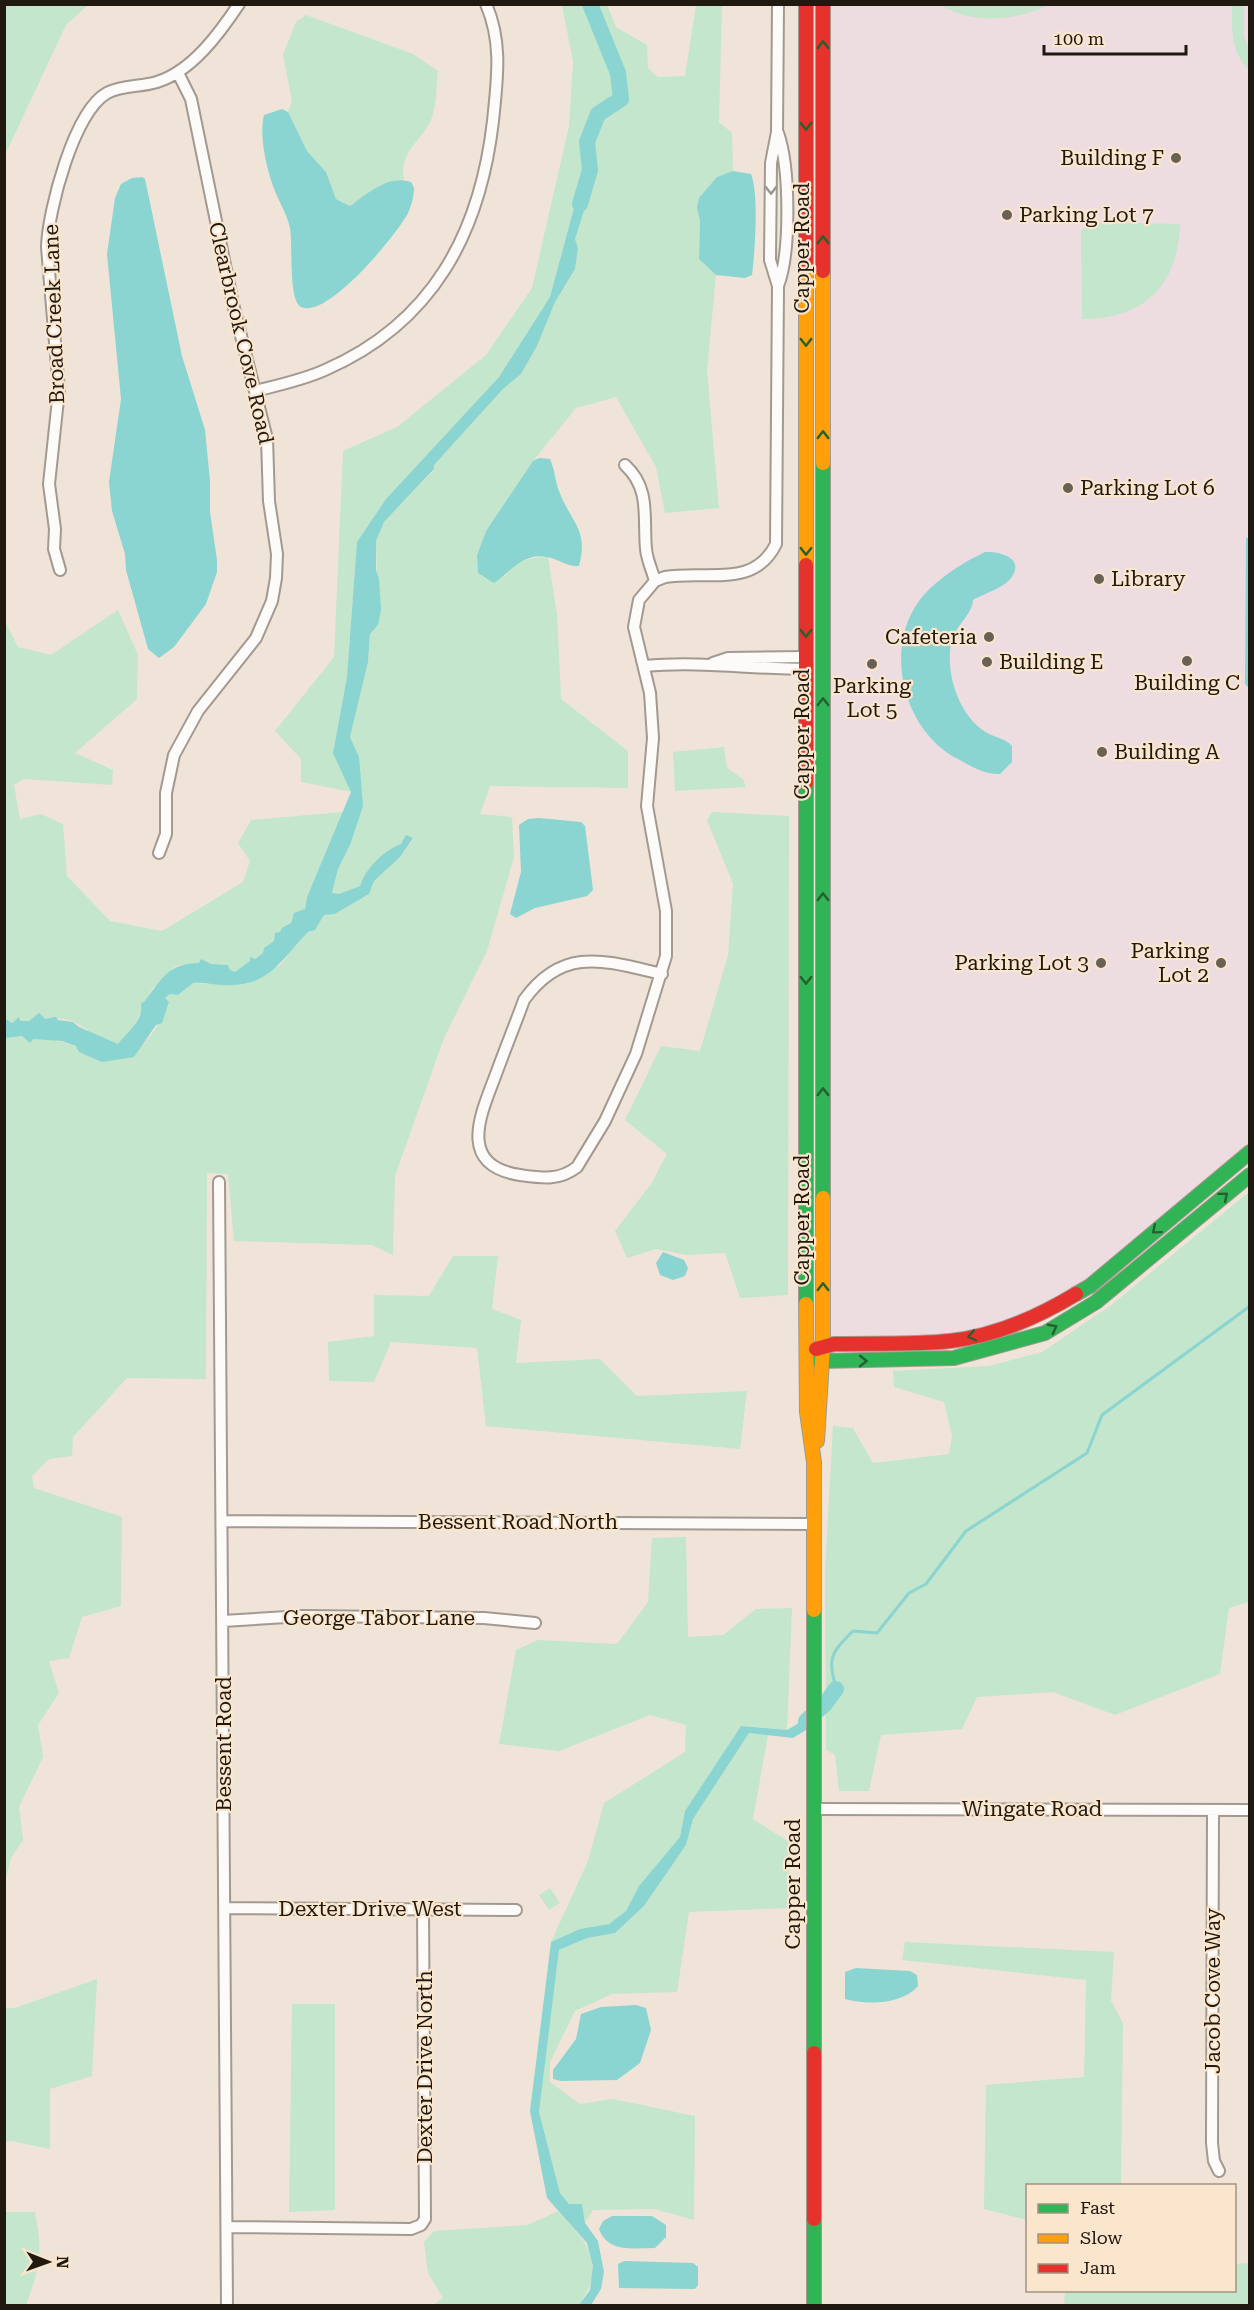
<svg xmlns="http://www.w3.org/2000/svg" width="1254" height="2310" font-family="'Roboto Serif',serif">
  <rect width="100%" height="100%" fill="#f0e4d8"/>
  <!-- education -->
  <path fill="#eddde1" d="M823 5H1249V1141L1075 1296 948 1340 824 1337Z"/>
  <!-- green -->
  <path fill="#c3e6cc" d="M4 5H88L66 25 5 155Z
    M562 5H607L616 27 647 45 648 68 658 77 685 76 696 5H722L719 122 732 133 733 171 717 177 697 208 700 221 699 259 716 275 707 370 719 508 665 513 656 467 616 397 576 408 533 461 486 531 477 555 505 576C515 562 531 556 548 557L557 614 561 699 628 751V788L490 786 480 814 512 817 514 857 487 951 444 1038 395 1176 393 1255 372 1245 234 1241 228 1174 207 1173 206 1379 127 1378 73 1437 72 1456 49 1459 32 1476 34 1488 122 1517 121 1606 82 1617 69 1658 49 1661 59 1693 38 1725 43 1757 19 1807 23 1840 11 1858 5 1882 4 1038C26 1034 55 1039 76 1046L79 1052C97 1057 115 1059 134 1057 138 1048 143 1045 149 1037 158 1028 164 1014 169 1002L165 998 170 994 178 995 193 983 229 985 281 965 292 948 308 932 315 930 324 915 335 914 369 894 374 881 400 857 413 839C391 846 368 863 360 886L339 894 332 893 338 869 350 845 359 757 350 737 368 662 370 634 378 625 376 541 384 522 434 470V465L503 389 521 374 537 346 555 302 575 269 578 248 575 239 591 185 581 183 550 297 499 377 386 499 357 542 347 677 333 753 352 792 301 782V759L275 731 334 657 343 451 397 427 486 355 532 288 569 126 573 62Z
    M940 5H1049C1015 21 973 25 940 5Z
    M1232 5H1244V36L1249 50V70C1230 51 1232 29 1232 5Z
    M306 15 413 54 438 71C436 86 437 109 430 122 419 143 399 153 404 179L382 184 350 206 336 199 326 172 307 151 288 112 292 101 283 55 296 22Z
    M1090 222 1180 224C1178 286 1144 319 1082 319L1081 231Z
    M118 610 138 655 137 699 75 753 113 770 112 785 24 779 14 785 20 819 41 814 63 824 67 876 110 921 162 931 243 882 250 861 238 843 251 820 343 812 307 897 305 909 280 933H275L274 941 264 948 263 953 235 972 230 970 228 965 199 963 176 966 152 989 132 1030 119 1045C101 1043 87 1027 72 1021 54 1015 36 1022 19 1021V1017L11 1023 6 1019 5 1022V621L18 647 51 655Z
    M724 747 727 768 743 779 746 787 675 791 673 752Z
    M712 812 789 816 788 1295 740 1298 725 1253 686 1255 656 1249 627 1258 615 1231 651 1184 667 1154 625 1120 661 1046 700 1051 728 955 733 884 707 820Z
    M1249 1192V1602L1229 1608 1220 1674 1115 1715 1053 1692 977 1697 962 1729 881 1735 869 1791H839L835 1755 826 1750 825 1570 833 1426 853 1428 873 1463 949 1454 952 1435 944 1402 894 1387 893 1371 989 1366 1042 1352 1110 1306Z
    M453 1256H498L492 1309 521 1320 516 1363 600 1359 637 1396 747 1391 740 1449 486 1426 477 1348 391 1342 374 1382 329 1381 328 1342 374 1336V1295L429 1296Z
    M686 1537 688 1637 723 1635 756 1609 792 1608 787 1730 741 1726 685 1811 680 1837 639 1886 626 1911 609 1924 580 1929 551 1942 588 1861 604 1803 685 1752 686 1725 650 1715 559 1751 499 1744 516 1650 538 1640 617 1644 648 1602 652 1538Z
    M749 1733 768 1735 753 1819 789 1842V1908L689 1912 677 1992 612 1994 575 2011 550 2062V2082L580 2104 613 2099 695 2116 694 2220 655 2209 593 2210 585 2223 582 2205 569 2204 560 2193 539 2112 559 1950 587 1938 615 1933 644 1906 686 1845 693 1819Z
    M550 1888 560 1903 549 1910 539 1895Z
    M905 1942 1114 1952 1111 2001 1123 2023 1121 2185 1028 2186 1027 2220 984 2209 986 2085 1084 2077 1086 1980 902 1960Z
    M97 1979 92 2076 50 2089V2149L12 2141 5 2142V2008H15Z
    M292 2004H335V2210L289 2212Z
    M558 2211C587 2243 608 2263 579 2305H433L443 2298 428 2273 424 2242 434 2231 528 2225Z
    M5 2212H35C43 2254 40 2266 26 2305H5Z
    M1249 2263V2305H1064L1065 2291 1234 2290 1235 2264Z"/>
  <!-- water -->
  <path fill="#8ad4d1" d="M282 109 288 112 307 151 326 172 336 199 350 206C367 194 388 174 411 182L414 188C414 197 411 207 407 215 395 236 328 319 301 307 288 300 293 244 290 228 287 214 278 200 273 186 266 166 259 135 264 115Z
    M733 171 751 174C759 194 755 251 752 275L745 278 716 275 699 259 700 221 697 208 699 198 717 177Z
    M142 177 145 179 182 356 205 430 210 481V512L217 560V572L206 604 174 647 159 658 148 649 126 570 125 554 112 511 109 482 121 399 107 254 115 198 121 184 132 178Z
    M581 182 592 185 575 239 578 248 575 269 555 302 537 346 521 374 503 389 434 465V469L384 522 376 541V570L379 579 381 610 378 625 370 634 368 662 350 737 359 757 363 806 350 845 338 869 332 893 339 894 360 886C366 868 383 851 401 844L406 835 413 838 400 857 374 881 369 894 335 914 324 915 315 930 308 932C281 959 272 984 230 985 217 986 205 982 193 983L178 995 170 994 165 998 169 1002 162 1023 156 1025 134 1057 102 1062 79 1052 76 1046 62 1041 33 1039 30 1043 22 1036 5 1038 6 1019 12 1023 19 1017 20 1021H29L39 1013 45 1019 56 1017 58 1020 73 1022 79 1027 118 1044C127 1032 144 1021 141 1003L144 1002C162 979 167 964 199 963L201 959 211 964 228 965 230 970 235 972 250 961V957L255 959 263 953 264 948 274 941 275 933 280 932 282 928 291 923 294 913 305 909 307 897 351 792 333 753 347 677 357 542 386 499 499 377 550 297Z
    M539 458 550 459C555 470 555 481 559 491 571 523 589 529 579 566 567 567 559 559 547 557 524 552 510 572 494 583L478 573 477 555 486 531 533 461Z
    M1246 538H1249V688L1245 684Z
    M985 552C999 551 1026 558 1011 578 1004 588 983 594 973 600 972 615 956 625 952 640 944 670 958 714 984 731 994 738 1004 737 1012 746V762L1000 774C985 775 971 766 958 759 904 732 883 650 919 601 935 580 962 563 985 552Z
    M539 818 581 822 585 826 593 890 587 896 535 908 516 918 510 914 521 872 519 825 528 819Z
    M663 1252 684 1260 688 1268 685 1276 673 1280 660 1275 656 1263Z
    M806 1719V1730L793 1738 749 1733 693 1819 686 1845 644 1906 615 1933 587 1938 559 1950 539 2112 560 2193 569 2204H582L585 2223 598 2241 604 2272 601 2289 591 2305H579L590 2290 593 2266 587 2243 547 2198 530 2111 551 1942 580 1929 609 1924 626 1911 639 1886 680 1837 685 1811 741 1726 787 1730Z
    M856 1968 910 1971 917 1975 918 1986C902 2005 866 2005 845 1999V1972Z
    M636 2005 646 2008 651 2030 640 2063 617 2080 561 2081 553 2079V2070L576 2039 581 2014 601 2007Z
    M612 2216H652L666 2225V2237L655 2248C632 2248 608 2253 599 2229L603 2221Z
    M624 2261 693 2263 698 2267V2285L695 2289 619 2288 618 2264Z"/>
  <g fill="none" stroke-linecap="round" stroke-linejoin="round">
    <!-- stream -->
    <path stroke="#8ad4d1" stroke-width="3" d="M836 1689C828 1657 830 1654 853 1631L877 1633 909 1593 926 1584 966 1531 1087 1453 1102 1415 1250 1306"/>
    <!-- river -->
    <path stroke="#8ad4d1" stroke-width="16" d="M580 204 590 170 587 142 598 114 621 99 618 73 590 4
      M806 1721 825 1704 836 1689"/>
    <defs>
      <path id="street" d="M778 133C790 167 791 252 778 286
        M255 391C279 385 303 380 325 370 433 323 480 233 493 121 497 81 503 43 486 4
        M625 465C651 489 643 517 646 549 647 560 652 570 655 581
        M60 570 54 549 55 529 49 484 59 390 47 247C48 211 74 111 107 93 122 85 141 87 157 82 192 71 219 34 239 4
        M713 663 728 658 806 657
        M645 666C700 661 752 669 806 669
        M159 853 166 834V793L174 755 198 711 256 638 272 601 276 578 277 554 269 501 267 439 233 304 191 99 178 73
        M662 974C606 961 563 945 524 1000 515 1025 505 1049 496 1074 481 1114 456 1165 520 1175 542 1178 559 1181 577 1167L605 1121 636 1054 666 956V911L647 806 653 738 650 693 634 627 639 600 655 581 665 577C707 570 754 589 776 544L778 286 770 260 771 163 777 132 778 4
        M219 1182 227 2306
        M223 1521 814 1524
        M223 1621 303 1616 484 1618 535 1623
        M815 1809 1250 1810
        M1213 1810 1212 2143 1214 2161 1219 2171
        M225 1908 516 1910
        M227 2227 411 2229 421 2225 425 2219 423 1909"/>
      <path id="fast" d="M823 463V1198
        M806 783V1304
        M1076 1294 1090 1286 1250 1152
        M814 1358 823 1361 954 1358 1045 1333 1096 1302 1250 1175
        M814 1610V2053
        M814 2219V2306"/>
      <path id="slow" d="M806 262V565
        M823 271V463
        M806 1304 807 1412 814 1462V1610
        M817 1441 823 1345V1198"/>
      <path id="jam" d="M806 4V262
        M823 4V271
        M806 565V783
        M816 1349 834 1344C872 1343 912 1345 950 1341 995 1336 1038 1317 1076 1294
        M814 2053V2219"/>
    </defs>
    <!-- street casing -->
    <use href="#street" stroke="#a29990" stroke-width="14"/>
    <!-- fast casing -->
    <use href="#fast" stroke="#a29990" stroke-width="16"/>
    <!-- slow casing -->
    <use href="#slow" stroke="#a29990" stroke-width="16"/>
    <!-- jam casing -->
    <use href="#jam" stroke="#a29990" stroke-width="16"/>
    <!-- street -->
    <use href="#street" stroke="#fdfbf9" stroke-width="10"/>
    <!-- fast -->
    <use href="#fast" stroke="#30b455" stroke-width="14"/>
    <!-- slow -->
    <use href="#slow" stroke="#ff9f0a" stroke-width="14"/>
    <!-- jam -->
    <use href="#jam" stroke="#e5322d" stroke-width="14"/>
  </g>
  <!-- one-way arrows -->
  <defs><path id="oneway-chevron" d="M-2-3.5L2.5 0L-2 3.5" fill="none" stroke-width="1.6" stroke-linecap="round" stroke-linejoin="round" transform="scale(1.5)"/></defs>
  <g stroke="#275f2f">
    <use href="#oneway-chevron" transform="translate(823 45) rotate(-90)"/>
    <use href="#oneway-chevron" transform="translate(806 126) rotate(90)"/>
    <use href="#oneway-chevron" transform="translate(823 240) rotate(-90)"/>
    <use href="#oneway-chevron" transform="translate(806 342) rotate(90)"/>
    <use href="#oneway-chevron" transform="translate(823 435) rotate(-90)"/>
    <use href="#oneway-chevron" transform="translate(806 551) rotate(90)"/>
    <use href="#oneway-chevron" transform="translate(806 633) rotate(90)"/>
    <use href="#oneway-chevron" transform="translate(823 702) rotate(-90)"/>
    <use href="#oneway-chevron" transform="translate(823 897) rotate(-90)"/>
    <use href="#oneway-chevron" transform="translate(806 980) rotate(90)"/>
    <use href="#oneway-chevron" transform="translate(823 1092) rotate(-90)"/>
    <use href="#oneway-chevron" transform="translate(1224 1196) rotate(-40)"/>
    <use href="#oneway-chevron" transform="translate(1156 1230) rotate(140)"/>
    <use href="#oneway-chevron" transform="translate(823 1287) rotate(-90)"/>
    <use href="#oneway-chevron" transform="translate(1053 1328) rotate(-28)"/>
    <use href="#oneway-chevron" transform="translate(972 1336) rotate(168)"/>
    <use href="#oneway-chevron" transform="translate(863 1361)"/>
  </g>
  <use stroke="#9a9590" href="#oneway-chevron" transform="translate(771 190) rotate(90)"/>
  <!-- markers -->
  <g fill="#696056" stroke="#fae5cd" stroke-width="2">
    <circle cx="1176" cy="158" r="6"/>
    <circle cx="1007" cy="215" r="6"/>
    <circle cx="1068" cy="488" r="6"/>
    <circle cx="1099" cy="579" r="6"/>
    <circle cx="989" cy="637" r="6"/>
    <circle cx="1187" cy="661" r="6"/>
    <circle cx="987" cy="662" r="6"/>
    <circle cx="872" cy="664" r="6"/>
    <circle cx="1102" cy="752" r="6"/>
    <circle cx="1101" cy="963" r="6"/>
    <circle cx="1221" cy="963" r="6"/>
  </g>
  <g text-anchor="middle" stroke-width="4.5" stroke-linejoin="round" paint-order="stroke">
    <!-- poi labels -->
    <g font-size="21" fill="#201910" stroke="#fae5cd" text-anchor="start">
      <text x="1164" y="165" text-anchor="end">Building F</text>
      <text x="1019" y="222">Parking Lot 7</text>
      <text x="1080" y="495">Parking Lot 6</text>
      <text x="1111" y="586">Library</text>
      <text x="977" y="644" text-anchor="end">Cafeteria</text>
      <text x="999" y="669">Building E</text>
      <text x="1187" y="690" text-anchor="middle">Building C</text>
      <text x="872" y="693" text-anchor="middle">Parking<tspan x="872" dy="24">Lot 5</tspan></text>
      <text x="1114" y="759">Building A</text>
      <text x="1209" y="958" text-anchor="end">Parking<tspan x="1209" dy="24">Lot 2</tspan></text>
      <text x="1089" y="970" text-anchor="end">Parking Lot 3</text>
    </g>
    <!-- street labels -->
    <g font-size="21" fill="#201910" stroke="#fae5cd">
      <text transform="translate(802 248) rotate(-90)" y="7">Capper Road</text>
      <text transform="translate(54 314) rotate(-92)" y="7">Broad Creek Lane</text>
      <text transform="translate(241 333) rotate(77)" y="7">Clearbrook Cove Road</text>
      <text transform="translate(802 734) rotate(-90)" y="7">Capper Road</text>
      <text transform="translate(802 1220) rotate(-90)" y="7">Capper Road</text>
      <text x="518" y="1529">Bessent Road North</text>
      <text x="379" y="1625">George Tabor Lane</text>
      <text transform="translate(224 1744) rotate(-90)" y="7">Bessent Road</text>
      <text x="1032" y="1816">Wingate Road</text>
      <text transform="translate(793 1884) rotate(-90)" y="7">Capper Road</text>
      <text x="370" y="1916">Dexter Drive West</text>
      <text transform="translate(1213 1991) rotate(-90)" y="7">Jacob Cove Way</text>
      <text transform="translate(425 2067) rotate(-90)" y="7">Dexter Drive North</text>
    </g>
  </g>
  <!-- border -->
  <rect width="1254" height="2310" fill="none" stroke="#201910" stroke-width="12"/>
  <!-- legend -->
  <rect x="1026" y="2184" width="210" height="108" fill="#fae5cd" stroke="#a39381" stroke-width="1.5"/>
  <rect x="1038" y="2204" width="30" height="9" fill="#30b455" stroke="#a39381" stroke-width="1.5"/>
  <text x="1080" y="2214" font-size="18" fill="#201910">Fast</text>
  <rect x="1038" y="2234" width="30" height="9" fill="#ff9f0a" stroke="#a39381" stroke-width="1.5"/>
  <text x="1080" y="2244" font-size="18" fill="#201910">Slow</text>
  <rect x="1038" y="2264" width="30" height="9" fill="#e5322d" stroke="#a39381" stroke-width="1.5"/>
  <text x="1080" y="2274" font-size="18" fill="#201910">Jam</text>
  <!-- north arrow -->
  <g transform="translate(48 2262) rotate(91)" stroke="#fae5cd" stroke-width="4.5" paint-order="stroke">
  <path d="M0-4.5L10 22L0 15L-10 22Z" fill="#201910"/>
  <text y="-9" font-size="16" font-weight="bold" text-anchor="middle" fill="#201910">N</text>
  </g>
  <!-- scale -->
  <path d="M1044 45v9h142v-9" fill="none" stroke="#201910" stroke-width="3"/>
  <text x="1053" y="45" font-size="18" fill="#201910" stroke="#fae5cd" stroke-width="4.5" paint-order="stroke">100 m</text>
</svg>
